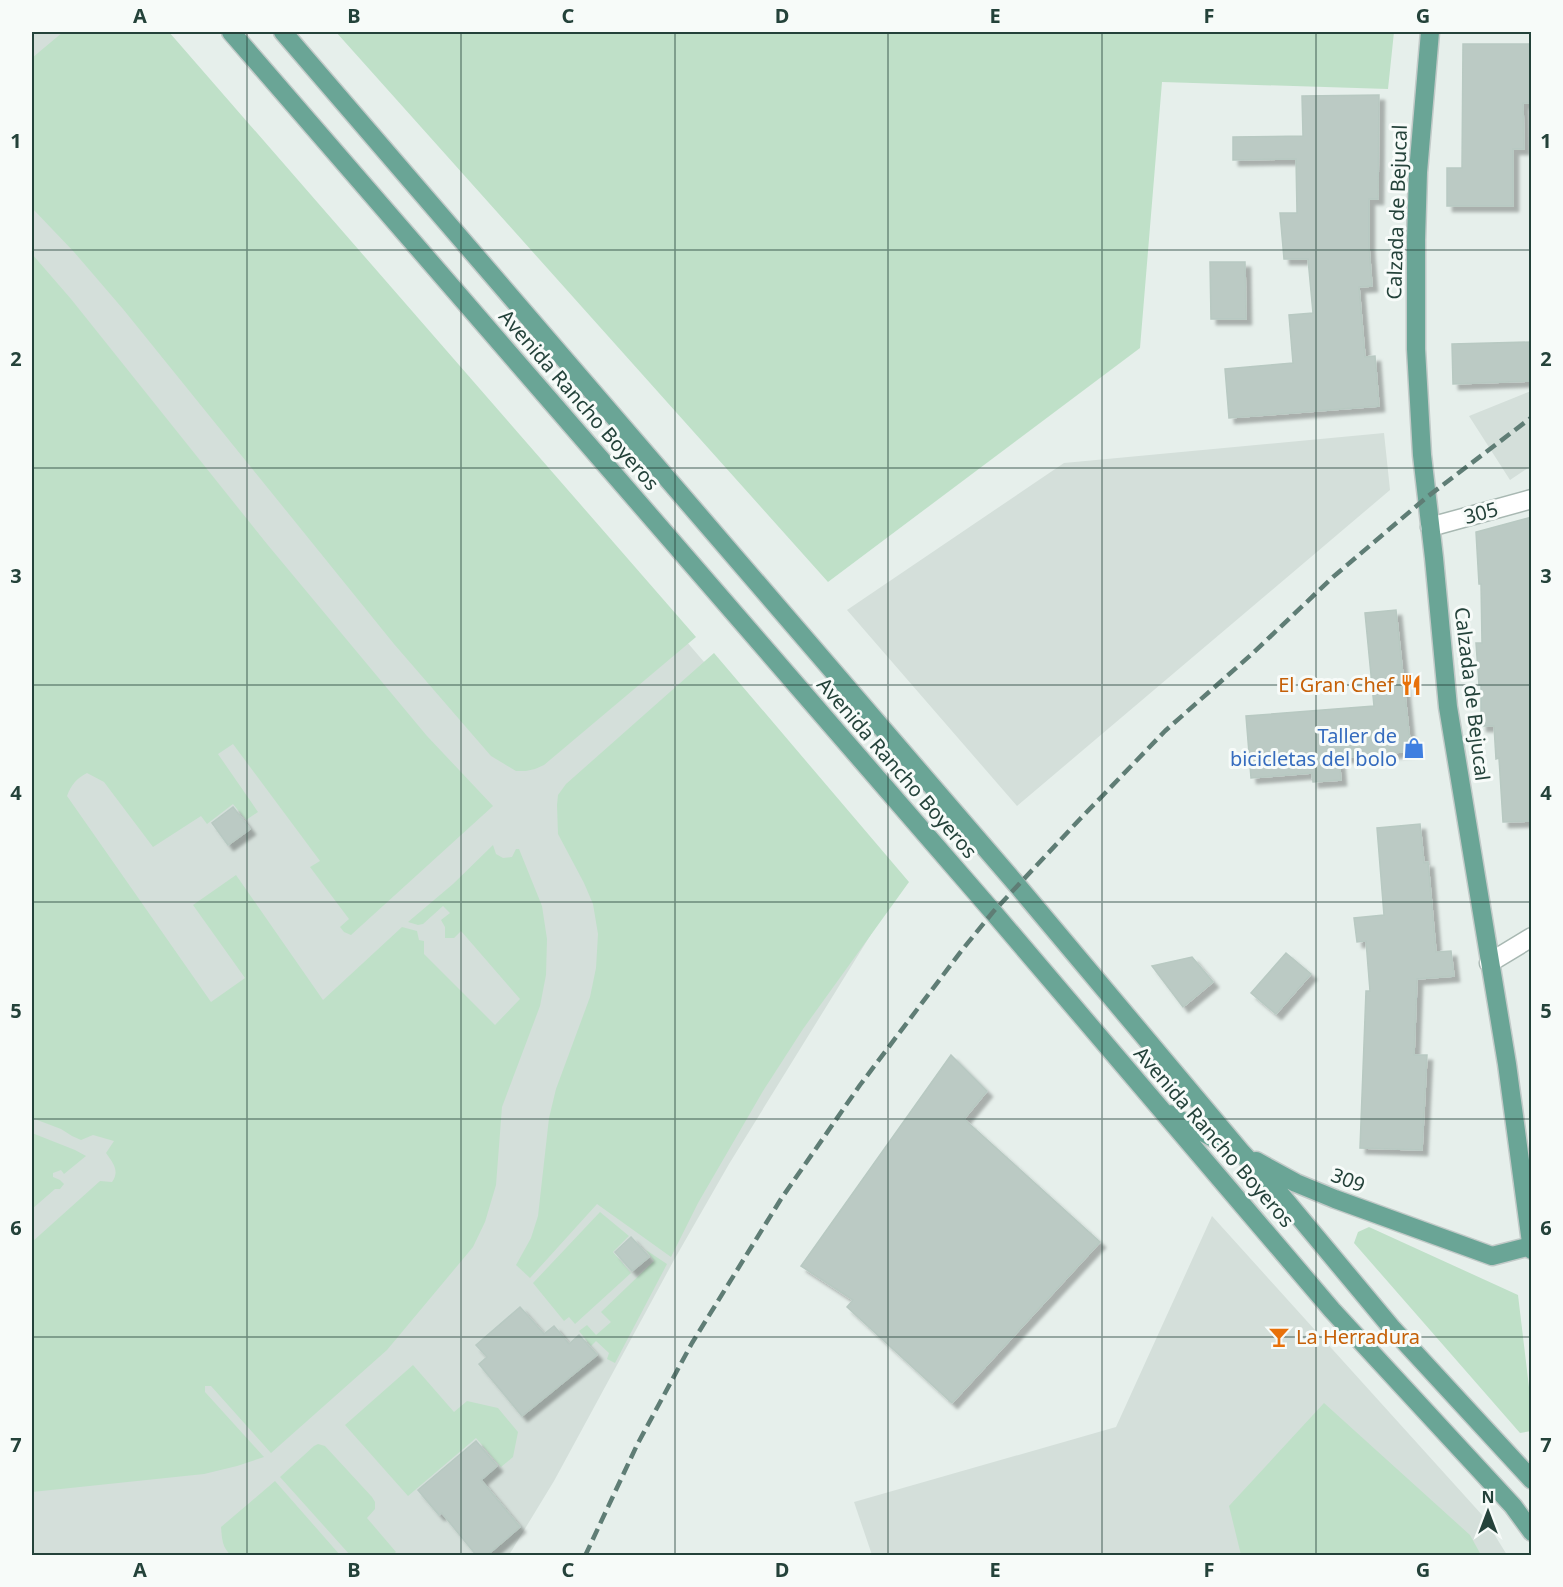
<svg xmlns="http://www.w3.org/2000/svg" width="1563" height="1587" font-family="'Noto Sans',sans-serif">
  <defs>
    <filter id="shadow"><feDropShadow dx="5.5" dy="5.5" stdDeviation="1.5" flood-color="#0004"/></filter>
  </defs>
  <rect width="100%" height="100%" fill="#e6efeb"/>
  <!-- built -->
  <path fill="#d4dfda" d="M33 32H163L899 889 729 1164 674 1260 554 1481 509 1555H32V33Z
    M1531 391V466L1510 480 1469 416Z
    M1384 433 1390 490 1017 806 847 610 1064 463Z
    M1212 1216 1483 1516 1507 1555H872L854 1502 1116 1427Z"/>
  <!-- green -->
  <path fill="#bfe0c8" d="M63 32H169L696 637 544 765 535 769 526 771H516L491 756 394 644 123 309 74 252 32 208V58Z
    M336 32H1394L1388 89 1162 82 1140 348 828 582Z
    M32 254 71 299 267 544 427 736 493 806 351 935 344 932 340 927 349 919 310 867 320 861 233 744 218 754 258 812 246 820 233 804 207 824 201 816 153 847 104 782 87 773C77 778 71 785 67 796L211 1002 245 978 193 905 236 875 323 1000 402 927 417 931 419 940 424 941V954L495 1025 520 999 461 931 454 938H445V927L441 920 450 913 443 906 423 924 418 925 408 922 453 884 493 845 496 854 503 858 512 857 516 849H519L542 906 547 939 546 975 540 1006 502 1107 496 1185 485 1222 473 1247 387 1350 271 1453 211 1386H205V1392L264 1457 237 1466 204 1474 32 1492V1242L100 1181 112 1182C120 1171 113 1163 106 1153L114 1141 93 1135 81 1140 72 1136 61 1129 32 1118Z
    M714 653 909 882 803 1029 763 1091 698 1203 671 1257 597 1204 530 1278 516 1265 531 1238 538 1216 549 1118 556 1089 590 997 596 968 598 934 593 904 584 883 558 834 557 805 558 795 566 784Z
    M32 1133 75 1150 86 1156 64 1174 61 1170 53 1173V1177L60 1180 64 1184 60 1189H55L32 1209Z
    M600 1212 629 1236 613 1252 631 1273 575 1324 569 1317 564 1321 533 1283Z
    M1369 1227 1518 1295 1531 1404V1431L1520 1433 1354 1243 1358 1232Z
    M646 1250 667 1264 615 1363 607 1359 609 1353 596 1341 591 1346 579 1331 587 1325 596 1335 611 1322 601 1312 654 1261Z
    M413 1365 454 1412 467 1401 498 1408 518 1432 513 1457 501 1467 476 1438 408 1496 345 1425Z
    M1324 1403 1470 1535 1481 1555H1241L1229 1506Z
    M318 1444 325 1446 372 1497 375 1502V1509L367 1518 396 1552 392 1555H350L280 1477 314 1446Z
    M275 1481 340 1555 232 1556C222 1548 222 1539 221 1527Z"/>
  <!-- building -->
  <path fill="#bbcac4" stroke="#b8c9c2" stroke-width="1.5" filter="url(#shadow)" d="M1463 44H1532V103H1523L1524 149H1513V206H1447V168H1462Z
    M1379 95 1378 199H1369V247L1372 286 1359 287 1365 357 1375 356 1379 406 1229 418 1225 369 1293 363 1289 315 1313 313 1308 259H1284L1280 213H1297L1296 159 1233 160V137L1303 136 1302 96Z
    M1210 262H1245L1246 319H1211Z
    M1532 342V381L1453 384 1452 344Z
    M1532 517V821L1503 822 1499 758 1496 759 1494 726H1481V685H1479L1476 643H1482L1481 584H1479L1476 532Z
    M1396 610 1411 751 1339 758 1341 780 1313 782 1312 773 1251 778 1246 716 1374 706 1365 613Z
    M233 807 250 829 228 845 212 823Z
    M1420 824 1424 863 1428 862 1436 952 1451 951 1454 976 1417 979 1414 1055H1427L1422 1150 1360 1148 1366 991H1370L1366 941 1357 942 1354 918 1384 915 1377 828Z
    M1286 953 1311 974 1276 1014 1251 993Z
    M1192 957 1213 982 1183 1007 1152 966Z
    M951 1055 987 1091 964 1119 1100 1242 952 1403 847 1307 853 1300 801 1266Z
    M631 1237 649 1257 632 1271 615 1252Z
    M520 1307 544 1334 554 1326 569 1344 579 1335 597 1355 522 1416 479 1364 487 1357 476 1345Z
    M476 1441 497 1466 481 1480 520 1527 486 1556H477L442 1513 439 1515 418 1490Z"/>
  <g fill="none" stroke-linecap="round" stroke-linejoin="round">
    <defs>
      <path id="minor" d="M1430 527 1532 499
        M1489 963 1532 937"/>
      <path id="major" d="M231 32 993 912 1332 1310 1513 1506 1532 1532
        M283 32 1017 885 1242 1153 1276 1189 1391 1327 1532 1480
        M1430 32 1418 172 1416 240V349L1422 455 1434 558 1448 707 1507 1064 1532 1250
        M1169 1114 1232 1148
        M1256 1161 1296 1183 1335 1199 1492 1256 1531 1246"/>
    </defs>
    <!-- minor casing -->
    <use href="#minor" stroke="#a8b8b2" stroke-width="21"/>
    <!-- major casing -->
    <use href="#major" stroke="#c2cac8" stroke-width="21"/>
    <!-- minor -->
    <use href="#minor" stroke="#fff" stroke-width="18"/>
    <!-- major -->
    <use href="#major" stroke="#6aa596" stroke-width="18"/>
    <!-- rail -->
    <path stroke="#5f7d75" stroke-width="4.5" stroke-dasharray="12 6" stroke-linecap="butt" d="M585 1556 637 1445 692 1343 781 1199 860 1085 962 950 993 912 1080 819 1165 731 1253 653 1333 577 1427 497 1532 417"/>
  </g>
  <!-- grid -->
  <path fill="none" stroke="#24423a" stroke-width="1.5" stroke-opacity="0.55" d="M247 32V1556M461 32V1556M675 32V1556M888 32V1556M1102 32V1556M1316 32V1556M32 250H1532M32 468H1532M32 685H1532M32 902H1532M32 1119H1532M32 1337H1532"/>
  <!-- icons -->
  <defs>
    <symbol id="restaurant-bare" viewBox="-9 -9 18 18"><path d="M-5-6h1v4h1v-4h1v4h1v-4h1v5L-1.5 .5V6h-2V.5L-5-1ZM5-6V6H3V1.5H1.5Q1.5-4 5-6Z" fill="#e8710a" stroke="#f7fbf9" stroke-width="2.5" paint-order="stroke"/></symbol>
    <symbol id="shop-bare" viewBox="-9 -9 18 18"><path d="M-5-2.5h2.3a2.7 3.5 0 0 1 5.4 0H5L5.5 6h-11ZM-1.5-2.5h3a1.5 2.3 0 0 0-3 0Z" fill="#3f7fe0" stroke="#f7fbf9" stroke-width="2.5" paint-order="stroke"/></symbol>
    <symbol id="bar-bare" viewBox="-9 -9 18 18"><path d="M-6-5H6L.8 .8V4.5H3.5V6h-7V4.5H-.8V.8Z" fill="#e8710a" stroke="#f7fbf9" stroke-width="2.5" paint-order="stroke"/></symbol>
  </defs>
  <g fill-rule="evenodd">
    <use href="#restaurant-bare" x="1396" y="670" width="30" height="30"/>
    <use href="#shop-bare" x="1399" y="733" width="30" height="30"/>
    <use href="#bar-bare" x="1264" y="1322" width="30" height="30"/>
  </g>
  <g text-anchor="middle" stroke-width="6" stroke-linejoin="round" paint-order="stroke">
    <!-- street labels -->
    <g font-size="20" fill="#24423a" stroke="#f7fbf9">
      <text transform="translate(1397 212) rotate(-88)" y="7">Calzada de Bejucal</text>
      <text transform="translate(579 400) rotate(49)" y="7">Avenida Rancho Boyeros</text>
      <text transform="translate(1481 513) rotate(-15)" y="7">305</text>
      <text transform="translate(1472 694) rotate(83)" y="7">Calzada de Bejucal</text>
      <text transform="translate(897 768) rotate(49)" y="7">Avenida Rancho Boyeros</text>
      <text transform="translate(1214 1137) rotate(49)" y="7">Avenida Rancho Boyeros</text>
      <text transform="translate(1348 1180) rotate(21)" y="7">309</text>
    </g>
    <!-- food labels -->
    <g font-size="20" fill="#c56008" stroke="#f7fbf9" text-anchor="end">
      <text x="1394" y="692">El Gran Chef</text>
      <text x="1296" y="1344" text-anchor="start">La Herradura</text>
    </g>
    <!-- shop labels -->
    <g font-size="20" fill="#366cbe" stroke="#f7fbf9" text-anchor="end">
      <text x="1397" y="743">Taller de<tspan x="1397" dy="23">bicicletas del bolo</tspan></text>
    </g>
  </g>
  <!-- border -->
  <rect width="1563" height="1587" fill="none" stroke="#f7fbf9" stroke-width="66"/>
  <!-- north arrow -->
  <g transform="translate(1488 1512)" stroke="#f7fbf9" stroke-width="4.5" paint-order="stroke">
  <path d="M0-4.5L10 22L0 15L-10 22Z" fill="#24423a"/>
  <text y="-9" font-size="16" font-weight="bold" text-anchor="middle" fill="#24423a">N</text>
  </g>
  <rect x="33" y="33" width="1497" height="1521" fill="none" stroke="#24423a" stroke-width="2"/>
  <g font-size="20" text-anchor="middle" font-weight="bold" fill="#24423a">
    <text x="140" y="23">A</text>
    <text x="354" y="23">B</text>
    <text x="568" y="23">C</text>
    <text x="782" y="23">D</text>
    <text x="995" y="23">E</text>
    <text x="1209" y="23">F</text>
    <text x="1423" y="23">G</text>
    <text x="16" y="148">1</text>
    <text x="1546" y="148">1</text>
    <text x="16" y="366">2</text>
    <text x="1546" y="366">2</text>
    <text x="16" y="583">3</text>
    <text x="1546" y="583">3</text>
    <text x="16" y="800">4</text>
    <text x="1546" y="800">4</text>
    <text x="16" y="1018">5</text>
    <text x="1546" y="1018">5</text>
    <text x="16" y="1235">6</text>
    <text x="1546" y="1235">6</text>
    <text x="16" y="1452">7</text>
    <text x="1546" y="1452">7</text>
    <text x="140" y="1577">A</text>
    <text x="354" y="1577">B</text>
    <text x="568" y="1577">C</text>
    <text x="782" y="1577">D</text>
    <text x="995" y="1577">E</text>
    <text x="1209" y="1577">F</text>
    <text x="1423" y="1577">G</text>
  </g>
</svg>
